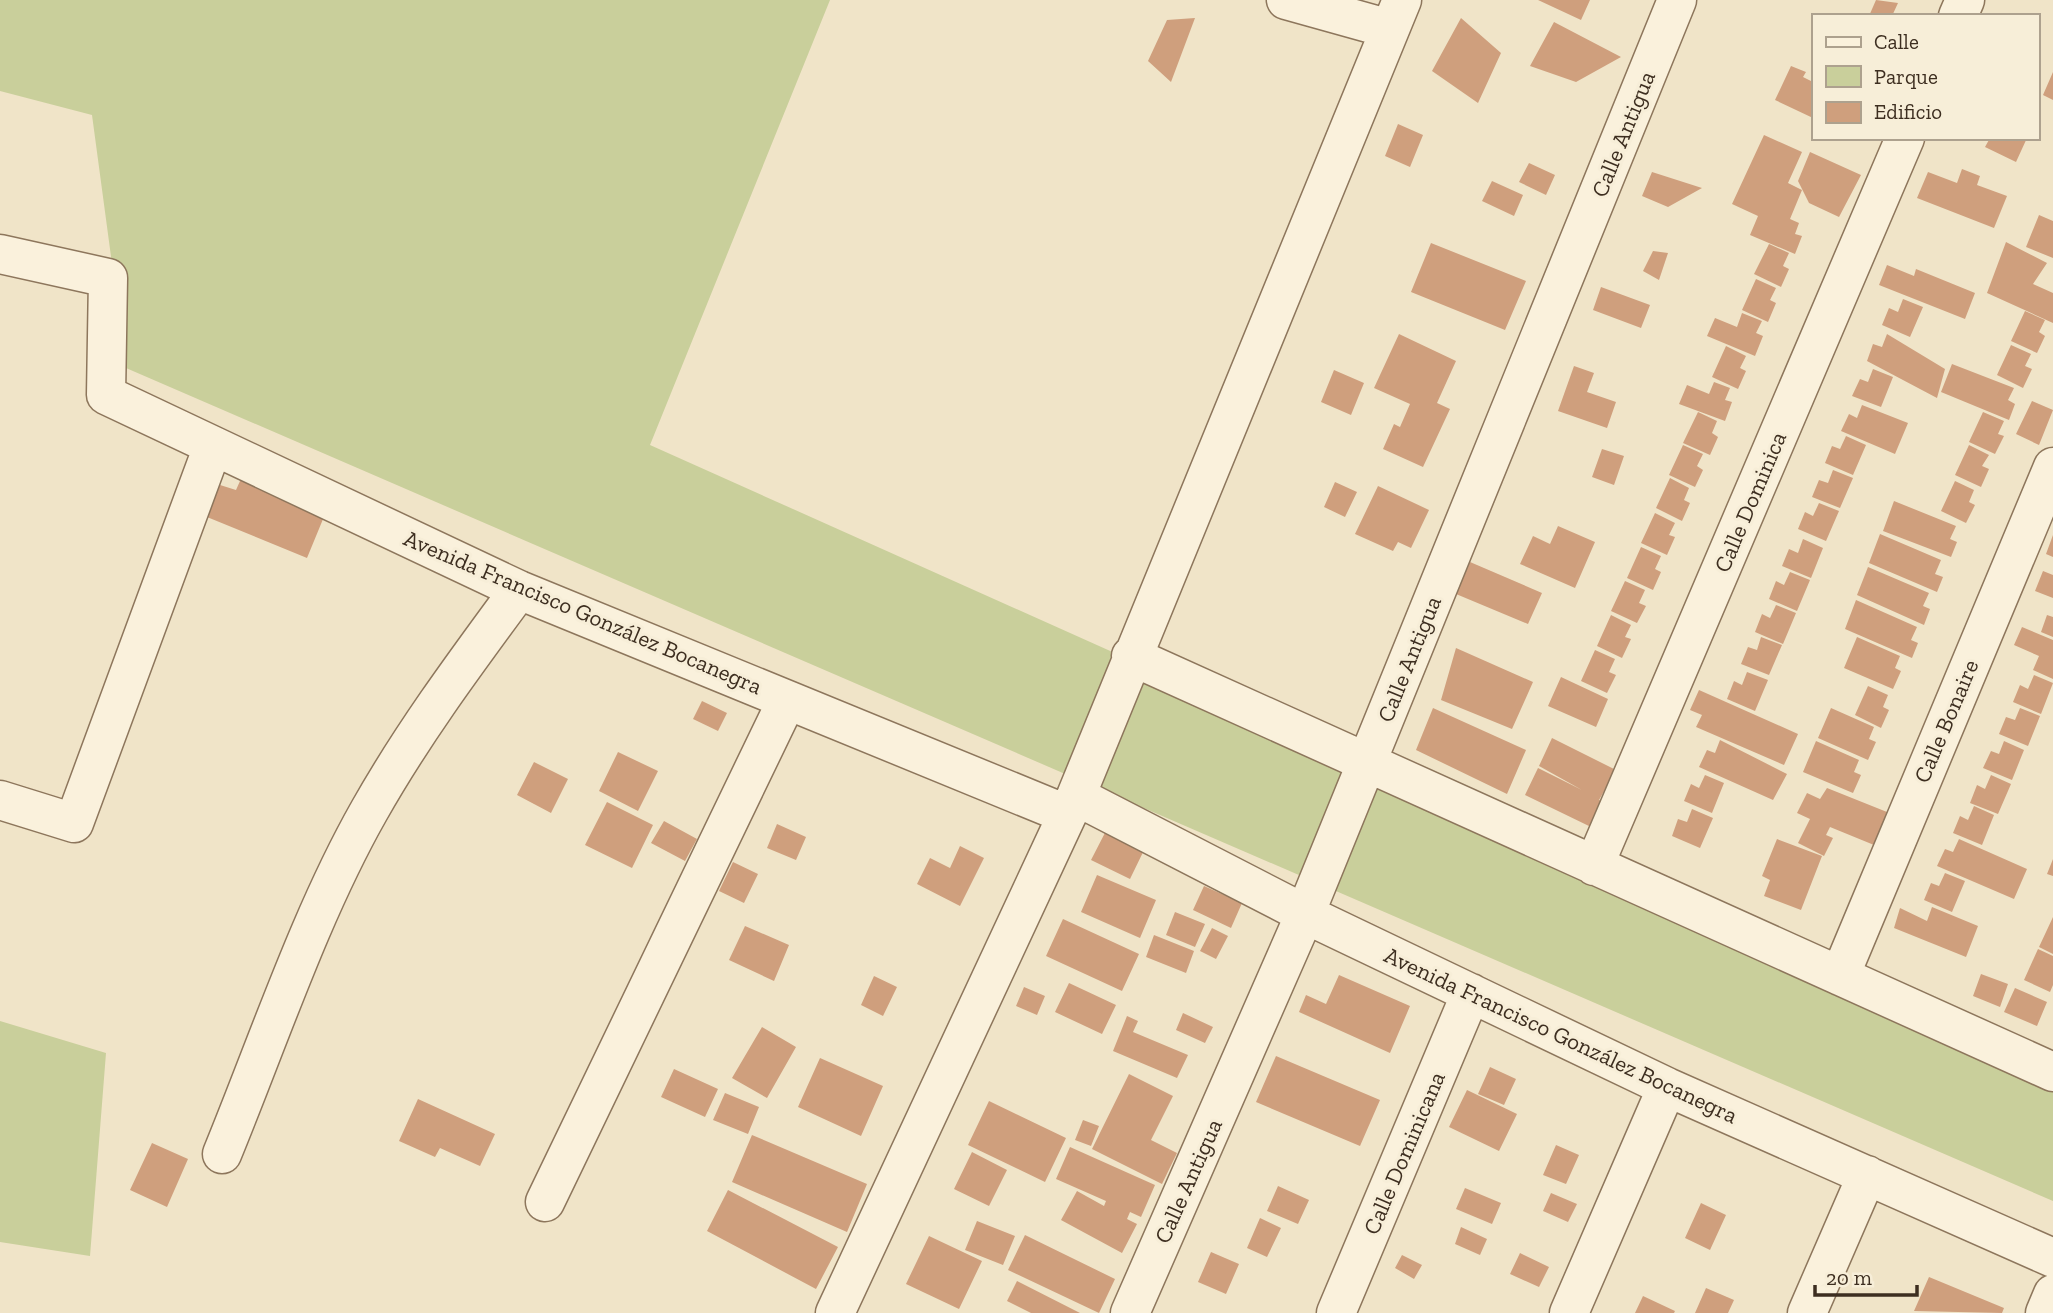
<svg xmlns="http://www.w3.org/2000/svg" width="2053" height="1313" font-family="'Zilla Slab',serif">
  <rect width="100%" height="100%" fill="#f0e4c8"/>
  <!-- green -->
  <path fill="#c9cf9b" d="M0 0H830L650 445 2053 1073V1201L126 368 92 115 0 91Z
    M0 1021 106 1053 90 1256 0 1242Z"/>
  <!-- building -->
  <path fill="#cf9f7d" d="M1538 0H1590L1581 20Z
    M1876 0 1898 3 1892 16H1869Z
    M1195 18 1171 82 1148 61 1167 20Z
    M1461 18 1501 53 1478 103 1432 71Z
    M1554 22 1621 57 1576 82 1530 66Z
    M1791 66 1806 72 1803 77 1813 82V118L1775 100Z
    M2053 72V100L2043 95Z
    M1398 124 1423 135 1410 167 1385 156Z
    M1764 135 1802 152 1788 183 1802 190 1790 219 1799 223 1795 234 1802 236 1795 254 1750 235 1758 216 1732 204Z
    M1990 138H2027L2016 162 1985 147Z
    M1810 152 1861 175 1839 217 1809 203 1798 181Z
    M1529 163 1555 175 1546 195 1519 182Z
    M1962 169 1980 176 1977 185 2007 196 1994 228 1917 198 1928 172 1957 183Z
    M1652 172 1702 188 1668 207 1642 196Z
    M1492 181 1523 195 1514 216 1482 201Z
    M2039 215 2053 221V258L2026 247Z
    M2006 242 2047 263 2033 284 2053 293V323L1987 293Z
    M1431 243 1526 281 1505 330 1411 292Z
    M1769 244 1789 253 1783 266 1789 269 1781 287 1754 274Z
    M1653 251 1668 253 1659 280 1643 271Z
    M1887 265 1914 276 1916 269 1975 293 1965 319 1879 285Z
    M1756 279 1776 288 1770 300 1776 303 1768 322 1742 310Z
    M1601 287 1650 305 1641 328 1593 310Z
    M1903 299 1923 307 1910 337 1882 325 1889 308 1898 312Z
    M2025 311 2045 320 2039 332 2045 336 2037 353 2011 341Z
    M1742 313 1762 321 1756 333 1763 336 1755 356 1707 336 1715 318 1737 327Z
    M1399 334 1456 361 1437 403 1450 409 1423 467 1383 449 1394 424 1400 427 1410 404 1374 388Z
    M1887 334 1945 369 1937 398 1867 361 1873 344 1882 347Z
    M2011 345 2031 354 2025 366 2032 369 2023 388 1997 375Z
    M1726 346 1746 356 1740 368 1746 371 1738 389 1712 377Z
    M1952 364 2014 388 2008 400 2015 404 2009 420 1941 392Z
    M1574 366 1594 373 1587 392 1616 402 1607 428 1558 411Z
    M1873 369 1893 377 1881 407 1852 396 1860 379 1868 382Z
    M1334 370 1364 383 1351 415 1321 402Z
    M1714 382 1730 388 1725 400 1732 402 1725 421 1679 404 1687 385 1709 394Z
    M2032 401 2053 410 2039 445 2016 434Z
    M1862 405 1908 423 1895 454 1841 431 1849 414 1857 418Z
    M1698 412 1717 421 1712 433 1718 437 1710 455 1683 443Z
    M1983 412 2004 421 1998 434 2004 436 1995 454 1969 442Z
    M1846 436 1866 445 1853 475 1825 463 1832 446 1840 449Z
    M1683 445 1703 454 1697 466 1703 470 1695 487 1669 475Z
    M1969 445 1989 455 1982 466 1989 469 1981 487 1955 475Z
    M1602 449 1624 456 1614 485 1592 477Z
    M1833 470 1853 478 1840 508 1812 497 1819 480 1828 483Z
    M244 472 328 507 307 558 207 517 220 485 236 490Z
    M1670 478 1689 488 1684 500 1690 503 1682 521 1656 508Z
    M1955 481 1974 490 1969 502 1975 505 1966 523 1941 511Z
    M1335 482 1357 492 1345 517 1324 507Z
    M1378 486 1429 510 1411 548 1398 542 1393 551 1355 534Z
    M1894 501 1956 526 1950 539 1957 542 1951 557 1883 531Z
    M1819 503 1839 511 1826 541 1798 529 1805 512 1813 516Z
    M1655 513 1675 523 1669 535 1675 537 1667 555 1641 543Z
    M1558 526 1595 542 1575 588 1520 564 1533 536 1550 544Z
    M1880 534 1941 560 1935 574 1943 577 1937 592 1869 563Z
    M2053 535V557L2046 554Z
    M1803 539 1823 548 1811 578 1782 566 1789 549 1798 553Z
    M1641 547 1661 556 1655 569 1661 572 1653 590 1627 578Z
    M1470 562 1542 593 1528 624 1456 594Z
    M1868 567 1929 593 1923 606 1930 609 1924 625 1857 595Z
    M2043 571 2053 575V598L2035 591Z
    M1790 572 1810 580 1797 611 1769 599 1776 581 1784 585Z
    M1625 581 1645 590 1639 603 1646 606 1637 623 1611 611Z
    M1856 600 1917 627 1911 640 1918 643 1912 658 1845 629Z
    M1776 605 1796 613 1783 644 1755 632 1762 614 1770 618Z
    M1611 615 1631 625 1625 637 1631 639 1622 658 1597 646Z
    M2047 615 2053 617V637L2041 632Z
    M2022 627 2053 640V679L2033 670 2039 656 2014 645Z
    M1761 637 1782 645 1769 675 1741 664 1748 647 1757 650Z
    M1857 637 1900 656 1895 668 1901 671 1893 689 1844 668Z
    M1456 648 1533 682 1512 729 1441 700Z
    M1595 650 1615 659 1609 672 1616 675 1607 693 1581 681Z
    M1747 672 1768 680 1755 711 1727 699 1734 681 1742 685Z
    M2034 675 2053 683 2041 714 2013 702 2020 685 2028 689Z
    M1561 677 1608 699 1596 727 1548 706Z
    M1868 686 1888 695 1883 707 1889 710 1881 728 1855 715Z
    M1699 690 1798 734 1784 765 1696 727 1702 715 1690 710Z
    M702 701 727 713 718 731 693 719Z
    M1433 708 1526 750 1507 794 1416 750Z
    M1831 708 1874 727 1869 739 1876 742 1868 760 1818 738Z
    M2020 708 2040 716 2028 746 1999 734 2006 717 2015 720Z
    M1552 738 1616 770 1599 800 1604 802 1591 827 1525 795 1538 768 1582 790 1539 766Z
    M1720 740 1787 774 1773 800 1699 767 1707 750 1715 753Z
    M1816 741 1859 760 1854 772 1861 775 1853 793 1803 772Z
    M2004 741 2024 750 2012 780 1983 768 1991 751 1999 754Z
    M618 752 658 771 638 811 599 791Z
    M534 762 568 779 551 813 517 795Z
    M1705 775 1724 783 1712 813 1684 801 1691 784 1699 788Z
    M1991 775 2011 784 1998 814 1970 803 1977 785 1985 789Z
    M1827 788 1887 812 1874 845 1830 827 1826 835 1833 838 1824 856 1798 843 1810 819 1797 813 1807 793 1820 799Z
    M607 802 653 825 632 868 585 845Z
    M1974 806 1994 815 1982 845 1953 833 1960 816 1968 820Z
    M1692 809 1713 818 1700 848 1672 836 1678 819 1687 822Z
    M664 821 697 839 685 861 651 843Z
    M777 824 806 837 796 860 767 848Z
    M1108 827 1146 846 1130 879 1091 860Z
    M1777 839 1822 856 1801 910 1764 896 1770 880 1762 876Z
    M1959 839 2027 869 2014 899 1937 866 1945 849 1953 852Z
    M960 846 984 858 960 906 917 884 930 858 950 868Z
    M2053 859V876L2047 874Z
    M733 862 758 874 744 903 719 891Z
    M1945 873 1965 881 1952 912 1924 900 1931 883 1939 886Z
    M1097 875 1156 900 1140 938 1081 912Z
    M1204 886 1242 903 1231 928 1193 910Z
    M1932 907 1978 926 1966 957 1894 928 1900 908 1927 921Z
    M1175 912 1205 924 1195 947 1166 935Z
    M2053 917V954L2039 947Z
    M1063 919 1139 954 1122 991 1046 956Z
    M745 926 789 945 774 981 729 960Z
    M1212 928 1228 936 1216 959 1200 951Z
    M1154 935 1194 951 1186 973 1146 957Z
    M2038 949 2053 956V985L2050 992 2024 980Z
    M1981 974 2008 984 2000 1007 1973 996Z
    M1339 975 1410 1006 1390 1053 1299 1012 1306 995 1326 1004Z
    M874 976 897 987 883 1016 861 1005Z
    M1069 983 1116 1005 1102 1034 1055 1012Z
    M1024 987 1045 996 1037 1015 1016 1006Z
    M2015 988 2047 1002 2037 1026 2004 1012Z
    M1183 1013 1213 1027 1205 1043 1176 1030Z
    M1127 1016 1138 1021 1133 1032 1188 1055 1177 1078 1113 1051Z
    M762 1027 796 1047 767 1098 732 1078Z
    M1276 1056 1380 1100 1360 1146 1256 1102Z
    M820 1058 883 1086 861 1136 798 1107Z
    M1490 1067 1516 1079 1504 1105 1478 1094Z
    M674 1069 718 1089 705 1117 661 1097Z
    M1129 1074 1173 1096 1151 1140 1177 1153 1162 1184 1092 1149Z
    M1467 1090 1517 1114 1499 1151 1449 1127Z
    M725 1093 759 1107 748 1134 713 1120Z
    M418 1099 495 1134 480 1166 440 1148 435 1157 399 1141Z
    M989 1101 1066 1138 1045 1182 968 1145Z
    M1083 1120 1099 1126 1091 1146 1075 1140Z
    M752 1135 867 1184 847 1232 732 1182Z
    M152 1143 188 1159 167 1207 130 1190Z
    M1556 1145 1579 1155 1566 1184 1543 1175Z
    M1070 1147 1155 1185 1141 1217 1130 1212 1127 1219 1137 1224 1122 1253 1061 1220 1077 1191 1104 1206 1106 1201 1056 1179Z
    M972 1152 1007 1170 989 1206 954 1189Z
    M1278 1186 1309 1200 1298 1224 1267 1211Z
    M1465 1188 1501 1203 1492 1224 1456 1209Z
    M728 1190 838 1247 816 1289 707 1231Z
    M1551 1193 1577 1204 1568 1222 1543 1211Z
    M1701 1203 1726 1215 1710 1250 1685 1238Z
    M1260 1218 1281 1228 1267 1257 1247 1248Z
    M977 1221 1015 1236 1003 1265 965 1250Z
    M1461 1227 1487 1239 1480 1255 1455 1244Z
    M1025 1235 1115 1279 1099 1313 1008 1270Z
    M929 1236 982 1261 959 1309 906 1284Z
    M1211 1252 1239 1264 1226 1294 1198 1282Z
    M1520 1253 1549 1267 1539 1287 1510 1274Z
    M1402 1255 1422 1265 1414 1279 1395 1268Z
    M1929 1277 2004 1308 2002 1313 1914 1311Z
    M1017 1281 1080 1313H1031L1007 1301Z
    M1706 1288 1734 1300 1728 1313H1695Z
    M1643 1296 1675 1311 1674 1313H1635Z"/>
  <g fill="none" stroke-linecap="round" stroke-linejoin="round">
    <defs>
      <path id="minor" d="M1286 0 1390 29
        M1958 16 1965 0
        M0 254 108 278 106 395 519 590 1066 814
        M1131 656 2053 1072
        M1076 796 1305 914 1667 1087 2053 1258
        M0 800 74 823 213 446
        M1594 866 1905 138
        M1840 976 2053 467
        M222 1154C268 1042 310 915 369 811 413 733 466 662 519 590
        M545 1202 787 700
        M835 1313 1076 796 1402 0
        M1130 1313 1305 914 1677 0
        M1336 1313 1471 993
        M1569 1313 1667 1087
        M1807 1313 1867 1175
        M2045 1313 2053 1294"/>
    </defs>
    <!-- minor casing -->
    <use href="#minor" stroke="#8d765c" stroke-width="41"/>
    <!-- minor -->
    <use href="#minor" stroke="#faf1dc" stroke-width="38"/>
  </g>
  <g text-anchor="middle" stroke-width="6" stroke-linejoin="round" paint-order="stroke">
    <!-- street labels -->
    <g font-size="23" fill="#3d2e20" stroke="#f7eed8">
      <text transform="translate(1623 134) rotate(-68)" y="8">Calle Antigua</text>
      <text transform="translate(1750 502) rotate(-67)" y="8">Calle Dominica</text>
      <text transform="translate(583 612) rotate(23)" y="8">Avenida Francisco González Bocanegra</text>
      <text transform="translate(1409 659) rotate(-68)" y="8">Calle Antigua</text>
      <text transform="translate(1946 721) rotate(-67)" y="8">Calle Bonaire</text>
      <text transform="translate(1561 1035) rotate(25)" y="8">Avenida Francisco González Bocanegra</text>
      <text transform="translate(1404 1153) rotate(-67)" y="8">Calle Dominicana</text>
      <text transform="translate(1188 1181) rotate(-66)" y="8">Calle Antigua</text>
    </g>
  </g>
  <!-- legend -->
  <rect x="1812" y="14" width="228" height="126" fill="#f7eed8" stroke="#ada18e" stroke-width="2"/>
  <rect x="1826" y="37" width="35" height="10" fill="#faf1dc" stroke="#ada18e" stroke-width="2"/>
  <text x="1874" y="49" font-size="21" fill="#3d2e20">Calle</text>
  <rect x="1826" y="66" width="35" height="21" fill="#c9cf9b" stroke="#ada18e" stroke-width="2"/>
  <text x="1874" y="84" font-size="21" fill="#3d2e20">Parque</text>
  <rect x="1826" y="102" width="35" height="21" fill="#cf9f7d" stroke="#ada18e" stroke-width="2"/>
  <text x="1874" y="119" font-size="21" fill="#3d2e20">Edificio</text>
  <!-- scale -->
  <path d="M1815 1285v10h102v-10" fill="none" stroke="#3d2e20" stroke-width="3.5"/>
  <text x="1826" y="1285" font-size="21" fill="#3d2e20" stroke="#f7eed8" stroke-width="5" paint-order="stroke">20 m</text>
</svg>
